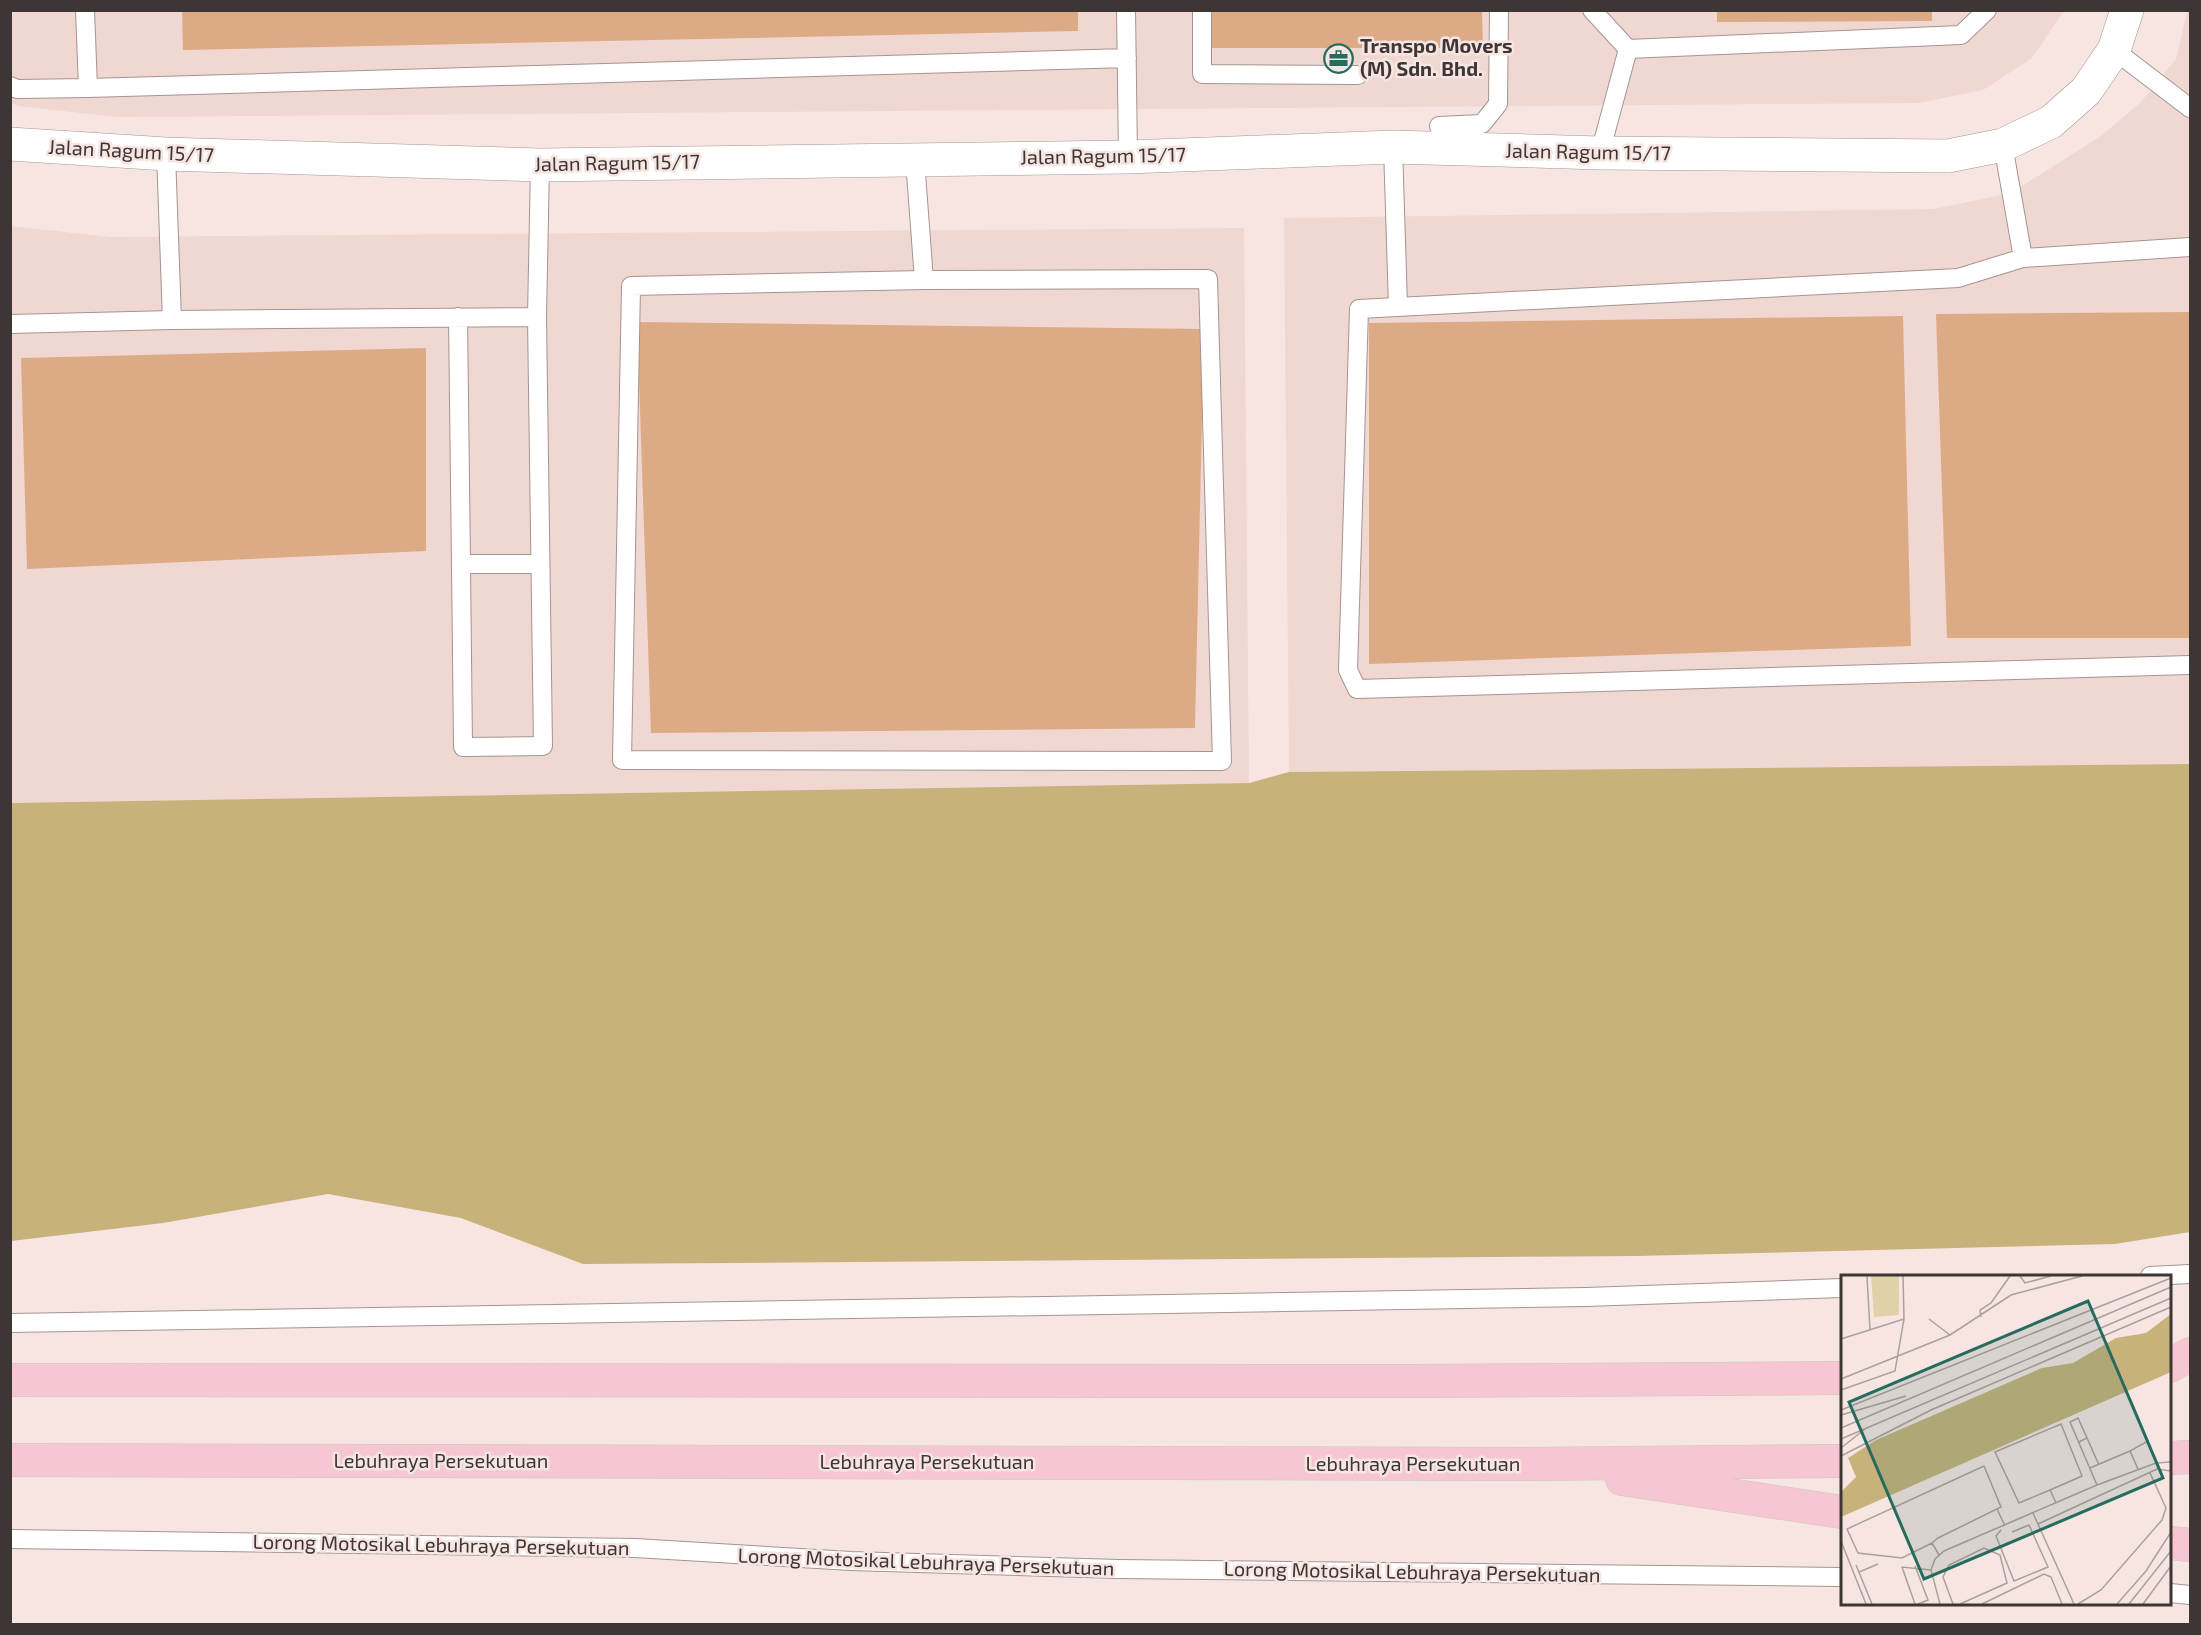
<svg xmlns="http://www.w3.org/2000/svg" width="2201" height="1635" font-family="'Exo 2',sans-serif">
  <rect width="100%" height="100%" fill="#f7e5e2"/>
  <!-- built -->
  <path fill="#f0d7d2" d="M10 11H2064L2032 58 1983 90 1919 103 117 117 18 106 11 103Z
    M2187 11H2190V764L1289 772 1284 218 1934 209 2011 193 2101 136 2140 103 2176 59Z
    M10 226 111 237 1244 228 1249 783 11 803Z"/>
  <!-- forest -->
  <path fill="#c7b27b" d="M2190 764V1232L2115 1244 1637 1256 583 1264 461 1218 328 1194 163 1223 11 1241V803L1249 783 1289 772Z"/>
  <!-- building -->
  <path fill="#dcab85" d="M182 10H1078V31L183 50Z
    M1210 10H1482L1483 48H1210Z
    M1717 10H1932V21L1717 22Z
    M2190 312V638H1947L1936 314Z
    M1903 316 1911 646 1369 664V323Z
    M637 322 1204 329 1195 728 651 733Z
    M426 348V551L27 569 21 358Z"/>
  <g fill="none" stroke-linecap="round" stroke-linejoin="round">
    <defs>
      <path id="service" d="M85 10 88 88
        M1126 10 1128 157
        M1202 10V74L1358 75
        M1592 10 1628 49 1961 35 1987 10
        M2114 50 2190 108
        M10 86 17 89 88 88 1127 58
        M2003 145 2023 258
        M1393 147 1398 306
        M1447 149 1439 126 1482 124 1498 104 1499 10
        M1600 153 1628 49
        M915 160 924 280 1208 279 1222 761 622 760 631 286 924 280
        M540 165 537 317 543 746 463 747 461 564H540
        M2190 247 2023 258 1958 278 1359 309 1348 670 1357 689 2190 665
        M458 317 461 564
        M172 320 537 317
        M10 324 172 320 166 154
        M2150 1276 2190 1274
        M10 1323 1586 1297 1842 1288
        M10 1539 635 1548 851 1561 1119 1569 1842 1577
        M2170 1593 2190 1595"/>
      <path id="minor" d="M10 144 166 154 540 165 1128 157 1393 147 1600 153 1948 156 2003 145 2051 122 2086 91 2114 50 2127 10"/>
      <path id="trunk" d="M2170 1366 2190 1354
        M10 1380 1415 1381 1842 1378
        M2170 1458 2190 1457
        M10 1460 1520 1464 1842 1461
        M1622 1479 1842 1512
        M2170 1543 2190 1545"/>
    </defs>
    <!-- service casing -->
    <use href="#service" stroke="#a59491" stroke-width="20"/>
    <!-- minor casing -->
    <use href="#minor" stroke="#a59491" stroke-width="34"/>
    <!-- trunk casing -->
    <use href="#trunk" stroke="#c9c7c6" stroke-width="34"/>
    <!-- service -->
    <use href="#service" stroke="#fff" stroke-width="18"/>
    <!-- minor -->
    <use href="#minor" stroke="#fff" stroke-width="33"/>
    <!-- trunk -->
    <use href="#trunk" stroke="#f6c6d3" stroke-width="33"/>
  </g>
  <!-- icons -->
  <defs>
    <symbol id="office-ring" viewBox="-11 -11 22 22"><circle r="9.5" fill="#f7e5e2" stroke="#266b5e" stroke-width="1.5"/><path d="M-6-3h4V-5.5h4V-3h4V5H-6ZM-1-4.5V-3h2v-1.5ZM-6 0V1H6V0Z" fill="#266b5e"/></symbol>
  </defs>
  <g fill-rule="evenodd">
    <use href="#office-ring" x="1322" y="42" width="33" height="33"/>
  </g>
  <g text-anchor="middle" stroke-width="5" stroke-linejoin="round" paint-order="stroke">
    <!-- poi labels -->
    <g font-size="20" font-weight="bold" fill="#3d3634" stroke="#f7e5e2" text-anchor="start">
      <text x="1360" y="53">Transpo Movers<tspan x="1360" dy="23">(M) Sdn. Bhd.</tspan></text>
    </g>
    <!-- street labels -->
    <g font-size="20" fill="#3d3634" stroke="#f7e5e2">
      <text transform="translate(131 151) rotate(3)" y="7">Jalan Ragum 15/17</text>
      <text transform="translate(1588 152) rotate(1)" y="7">Jalan Ragum 15/17</text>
      <text transform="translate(1103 156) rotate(-1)" y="7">Jalan Ragum 15/17</text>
      <text transform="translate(617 163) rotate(-1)" y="7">Jalan Ragum 15/17</text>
      <text x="441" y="1468">Lebuhraya Persekutuan</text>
      <text x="927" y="1469">Lebuhraya Persekutuan</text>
      <text x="1413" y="1471">Lebuhraya Persekutuan</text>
      <text transform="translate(441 1545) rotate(1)" y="7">Lorong Motosikal Lebuhraya Persekutuan</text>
      <text transform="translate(926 1562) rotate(2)" y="7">Lorong Motosikal Lebuhraya Persekutuan</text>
      <text transform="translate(1412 1572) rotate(1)" y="7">Lorong Motosikal Lebuhraya Persekutuan</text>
    </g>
  </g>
  <!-- overview -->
  <g transform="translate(1841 1275)">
    <rect width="330" height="330" fill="#f7e5e2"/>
    <path d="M30 1H58V40L33 42Z" fill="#e0d1a9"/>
    <path d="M330 39V97L0 242V217L15 202 7 183 35 165 201 93 232 88 275 63 305 58Z" fill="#c7b27b"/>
    <path fill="none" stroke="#ad9f9c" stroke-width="1.5" d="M26 1 29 55M179 1 184 8 210 1M140 42 139 35 150 28 169 1M88 44 109 60M0 64 63 44M0 104 109 60 170 20 241 1M0 115 54 96 63 44 62 1M289 123 307 166 289 176 297 194M0 135 330 3M0 140 65 121M0 153 330 12M246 163 258 190M0 164 330 23M238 167 246 163 237 143 229 147 256 210M0 173 24 154M0 181 90 135 330 32M249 193 289 176M209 215 241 201 220 149 154 177 178 228 209 215 215 228M156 234 164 251M192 238 233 329M197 249 316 194 330 196M160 255 155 261 173 306 207 292 188 250 171 257M0 266 25 329M91 268 61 283 17 278 6 254 143 191 160 232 97 263 91 268 98 280M15 290 31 329M74 291 87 325 77 329M18 297 37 289M74 329 61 292 90 295M99 329 90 295 94 284 103 276 256 210 315 188 330 187M112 329 102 302 108 290 143 273 159 280 166 308 119 329M141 329 203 299 210 302 221 329M237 329 260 315 321 245 325 233 309 198M276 329 305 296 330 257M288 329 330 276M302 329 330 291"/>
    <path fill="#266b5e" fill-opacity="0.15" stroke="#266b5e" stroke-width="3" d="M247 26 322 203 83 304 8 127Z"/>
    <rect width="330" height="330" fill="none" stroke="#3d3634" stroke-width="3"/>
  </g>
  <!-- border -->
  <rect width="2201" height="1635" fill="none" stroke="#3d3634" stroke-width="24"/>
</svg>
